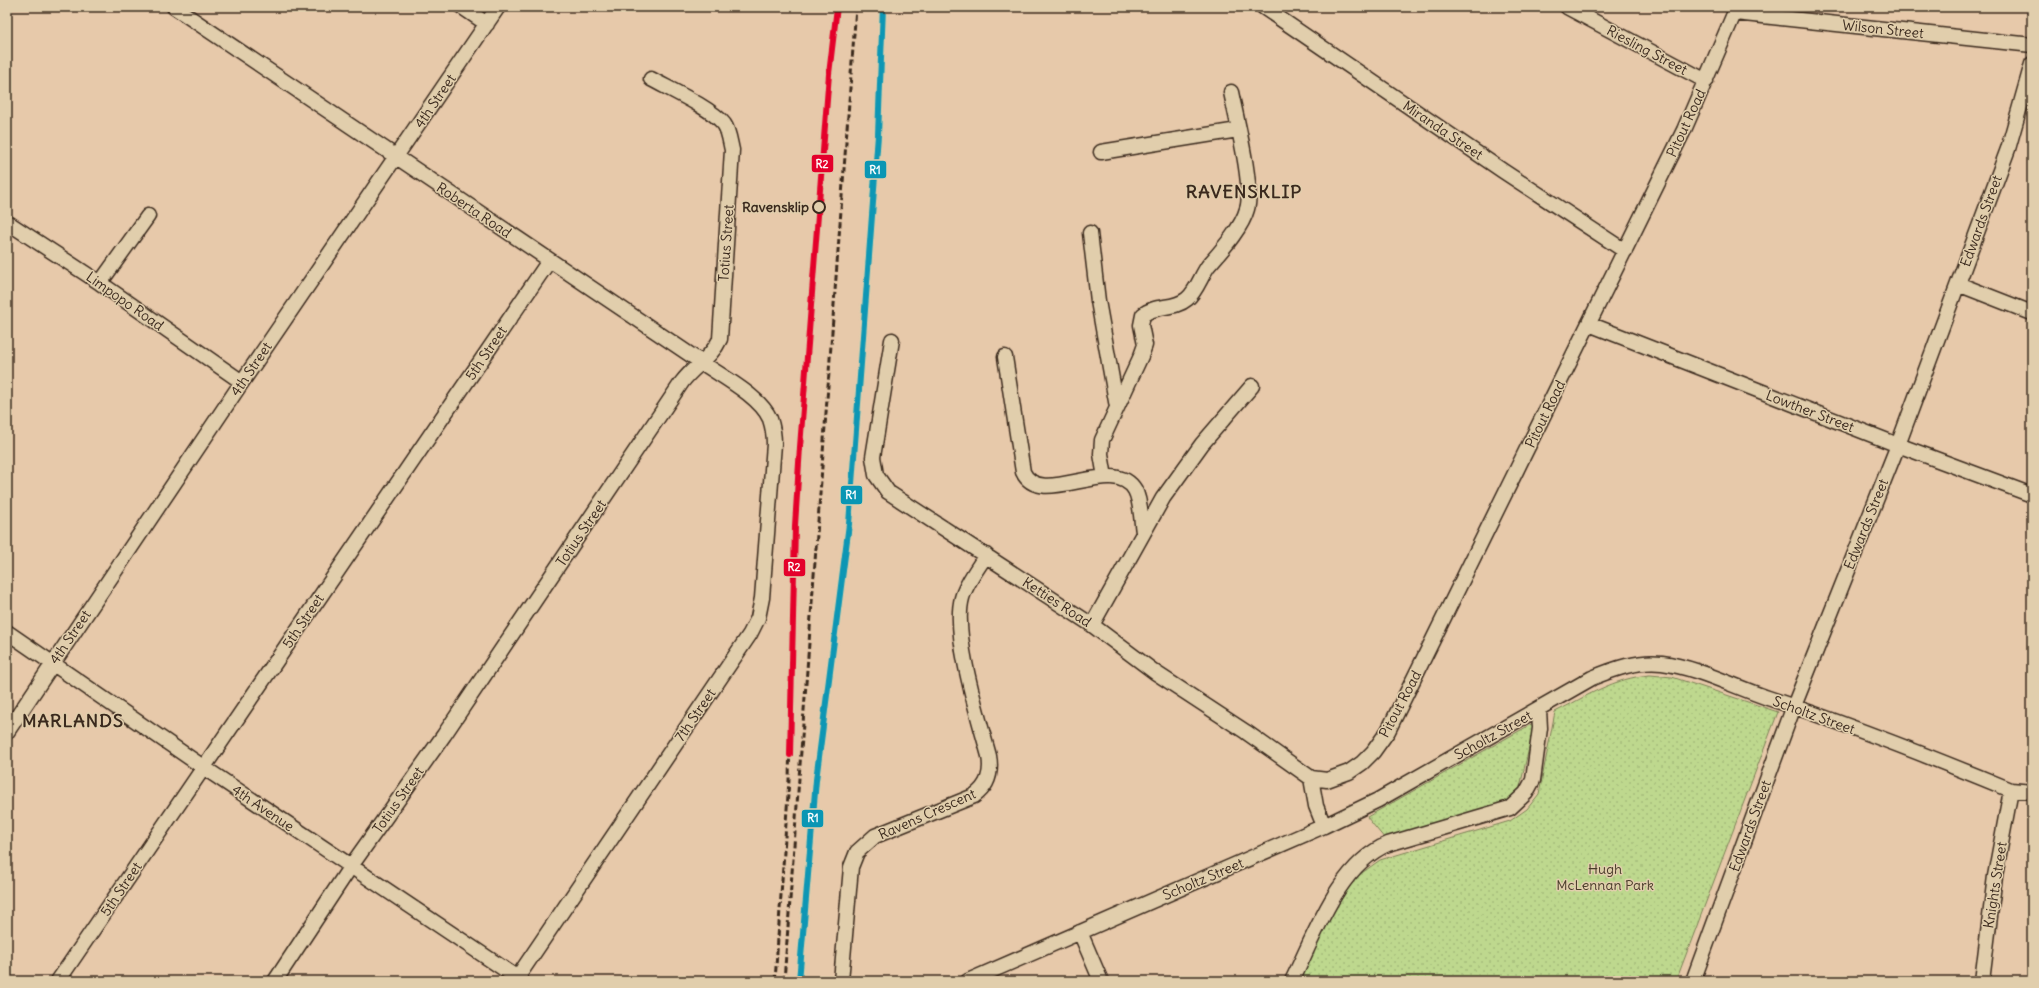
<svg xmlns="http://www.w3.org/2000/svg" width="2039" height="988" font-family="Delius,sans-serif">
  <defs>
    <pattern id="park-dots" width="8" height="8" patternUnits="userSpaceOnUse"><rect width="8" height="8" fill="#bed88e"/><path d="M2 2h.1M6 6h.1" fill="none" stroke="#a4ba7a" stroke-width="1.8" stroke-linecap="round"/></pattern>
  </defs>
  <rect width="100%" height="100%" fill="#e7c9aa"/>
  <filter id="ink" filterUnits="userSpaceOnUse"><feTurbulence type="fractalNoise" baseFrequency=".025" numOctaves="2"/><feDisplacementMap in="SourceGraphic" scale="8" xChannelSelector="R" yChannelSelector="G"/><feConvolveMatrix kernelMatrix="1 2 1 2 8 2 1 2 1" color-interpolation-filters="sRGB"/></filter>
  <g filter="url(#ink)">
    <!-- park -->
    <path fill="url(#park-dots)" stroke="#7c8156" d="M1650 675 1672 677 1778 712 1676 981H1297L1342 887 1380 860 1510 821 1527 809 1539 794 1555 712C1587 696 1614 678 1650 675Z
      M1535 722 1519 791 1504 805 1385 839 1367 817Z"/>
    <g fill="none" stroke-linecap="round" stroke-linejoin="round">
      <defs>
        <path id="street" d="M174 7 701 362C721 376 760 396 770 419 773 428 774 435 774 444L762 598 758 618 750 634 517 978
          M462 7 487 24
          M1263 7 1503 171 1625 251
          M1567 7 1706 81
          M1735 13 2032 45
          M1101 152 1238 130
          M7 222 100 283 242 382
          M1090 233 1098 301 1117 407
          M100 283 148 216
          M1958 284 2032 313
          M1589 324 1898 445 2032 495
          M892 340 873 457 876 475 888 492 1092 625 1156 673 1246 732 1311 778 1327 780 1349 772 1362 763 1373 752 1388 731 1684 130 1737 7
          M1005 357 1023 472C1040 510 1114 453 1135 490 1141 501 1141 519 1143 532
          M1105 477 1101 454 1102 440 1141 356 1145 345 1141 325 1143 315C1155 304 1174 310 1187 299 1196 292 1201 276 1208 266 1221 251 1242 228 1247 209 1254 188 1236 117 1231 92
          M1092 625 1163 498 1202 444 1252 386
          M7 632 203 767 522 981
          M7 732 242 382 498 7
          M1311 778 1316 806 1324 826
          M1080 932 1101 981
          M58 981 549 261
          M275 981 351 866 444 735 682 382C694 366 712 357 720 339L732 150C730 142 729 131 724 124 711 108 669 89 651 79
          M841 981 851 867 857 852 875 836 974 796C988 786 992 773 989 756 979 719 952 634 962 598 966 583 978 568 986 555
          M968 981 1324 826 1378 800 1592 678C1614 669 1638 660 1662 663 1696 667 1735 687 1768 698 1850 725 1931 757 2011 790L2032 792
          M1292 981C1315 935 1338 865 1388 844L1510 808 1526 793 1533 780 1540 728 1539 710
          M1693 981 1794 706 1898 445 2008 149 2032 64
          M1982 981 1995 876 2011 790"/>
      </defs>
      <!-- street casing -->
      <use href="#street" stroke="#3b2a1e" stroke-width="17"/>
      <!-- street -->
      <use href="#street" stroke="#e1ceac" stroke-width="14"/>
      <!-- rail -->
      <path stroke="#3b2a1e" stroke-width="3" stroke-dasharray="6 3" stroke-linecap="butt" d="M775 981 789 780 795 526 800 447 829 74 837 7
        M784 981 856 7
        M799 981 816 780 849 524 878 135 883 7"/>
      <defs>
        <path id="rail-1" d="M799 981 816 780 849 524 878 135 883 7"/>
        <path id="rail-2" d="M790 755 795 526 800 447 829 74 837 7"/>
      </defs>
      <!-- rail-1 casing -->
      <use href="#rail-1" stroke="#e1ceac" stroke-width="9"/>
      <!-- rail-2 casing -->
      <use href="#rail-2" stroke="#e1ceac" stroke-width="9"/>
      <!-- rail-1 -->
      <use href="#rail-1" stroke="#0996b4" stroke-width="6"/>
      <!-- rail-2 -->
      <use href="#rail-2" stroke="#e4002b" stroke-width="6"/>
    </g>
  </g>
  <!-- markers -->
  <circle fill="#e1ceac" stroke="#3b2a1e" stroke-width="2" cx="819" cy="207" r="6"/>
  <g text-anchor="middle" stroke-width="3" stroke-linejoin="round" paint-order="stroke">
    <!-- street labels -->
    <g font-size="14" fill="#3b2a1e" stroke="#e1ceac">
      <text transform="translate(1883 29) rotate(6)" y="5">Wilson Street</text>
      <text transform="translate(1647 50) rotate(28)" y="5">Riesling Street</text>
      <text transform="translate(435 101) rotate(-56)" y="5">4th Street</text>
      <text transform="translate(1686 123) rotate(-65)" y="5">Pitout Road</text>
      <text transform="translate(1443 130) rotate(34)" y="5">Miranda Street</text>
      <text transform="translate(474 210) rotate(34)" y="5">Roberta Road</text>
      <text transform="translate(1981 221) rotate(-70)" y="5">Edwards Street</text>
      <text transform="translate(726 243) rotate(-86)" y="5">Totius Street</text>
      <text transform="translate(125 301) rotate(35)" y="5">Limpopo Road</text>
      <text transform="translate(486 353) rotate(-56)" y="5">5th Street</text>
      <text transform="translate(251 369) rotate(-56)" y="5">4th Street</text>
      <text transform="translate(1810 411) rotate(21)" y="5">Lowther Street</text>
      <text transform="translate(1545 414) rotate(-64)" y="5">Pitout Road</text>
      <text transform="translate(1866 524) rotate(-68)" y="5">Edwards Street</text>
      <text transform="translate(581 533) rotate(-56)" y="5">Totius Street</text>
      <text transform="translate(1057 602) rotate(33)" y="5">Ketties Road</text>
      <text transform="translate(303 621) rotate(-56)" y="5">5th Street</text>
      <text transform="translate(70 637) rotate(-56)" y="5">4th Street</text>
      <text transform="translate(1400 704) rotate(-62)" y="5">Pitout Road</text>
      <text transform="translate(695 715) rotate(-56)" y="5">7th Street</text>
      <text transform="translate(1814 715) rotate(20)" y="5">Scholtz Street</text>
      <text transform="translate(1493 735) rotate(-29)" y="5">Scholtz Street</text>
      <text transform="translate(398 800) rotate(-55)" y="5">Totius Street</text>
      <text transform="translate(263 808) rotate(34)" y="5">4th Avenue</text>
      <text transform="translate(927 814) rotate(-24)" y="5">Ravens Crescent</text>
      <text transform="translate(1750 826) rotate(-70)" y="5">Edwards Street</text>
      <text transform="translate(1203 879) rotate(-23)" y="5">Scholtz Street</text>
      <text transform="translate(1995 885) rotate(-81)" y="5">Knights Street</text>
      <text transform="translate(121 889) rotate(-56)" y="5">5th Street</text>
    </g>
    <!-- stop labels -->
    <g font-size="14" font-weight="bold" fill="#3b2a1e" stroke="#e1ceac" text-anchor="end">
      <text x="809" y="212">Ravensklip</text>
    </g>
    <!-- park labels -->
    <g font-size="14" fill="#483b29" stroke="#e1ceac">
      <text x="1605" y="874">Hugh<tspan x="1605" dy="16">McLennan Park</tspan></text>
    </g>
    <!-- district labels -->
    <g font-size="18" font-weight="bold" letter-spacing="1" fill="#3b2a1e" stroke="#e1ceac">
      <text x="1244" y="198">RAVENSKLIP</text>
      <text x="73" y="727">MARLANDS</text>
    </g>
  </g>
  <g stroke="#e1ceac" stroke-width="1.5">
    <rect x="811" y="154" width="23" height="19" rx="4" fill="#e4002b"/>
    <rect x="864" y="160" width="23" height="19" rx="4" fill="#0996b4"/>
    <rect x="840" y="485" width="23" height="20" rx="4" fill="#0996b4"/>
    <rect x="783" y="558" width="23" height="19" rx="4" fill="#e4002b"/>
    <rect x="801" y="809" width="23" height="19" rx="4" fill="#0996b4"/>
  </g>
  <g font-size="11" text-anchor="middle" font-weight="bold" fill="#fff">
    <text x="822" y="168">R2</text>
    <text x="875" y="174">R1</text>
    <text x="851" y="499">R1</text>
    <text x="794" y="571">R2</text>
    <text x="813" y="822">R1</text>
  </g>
  <!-- margin -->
  <rect width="2039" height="988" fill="none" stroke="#e1ceac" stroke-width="24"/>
  <rect x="12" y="12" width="2015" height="964" fill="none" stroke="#3b2a1e" stroke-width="1.5" filter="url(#ink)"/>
</svg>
